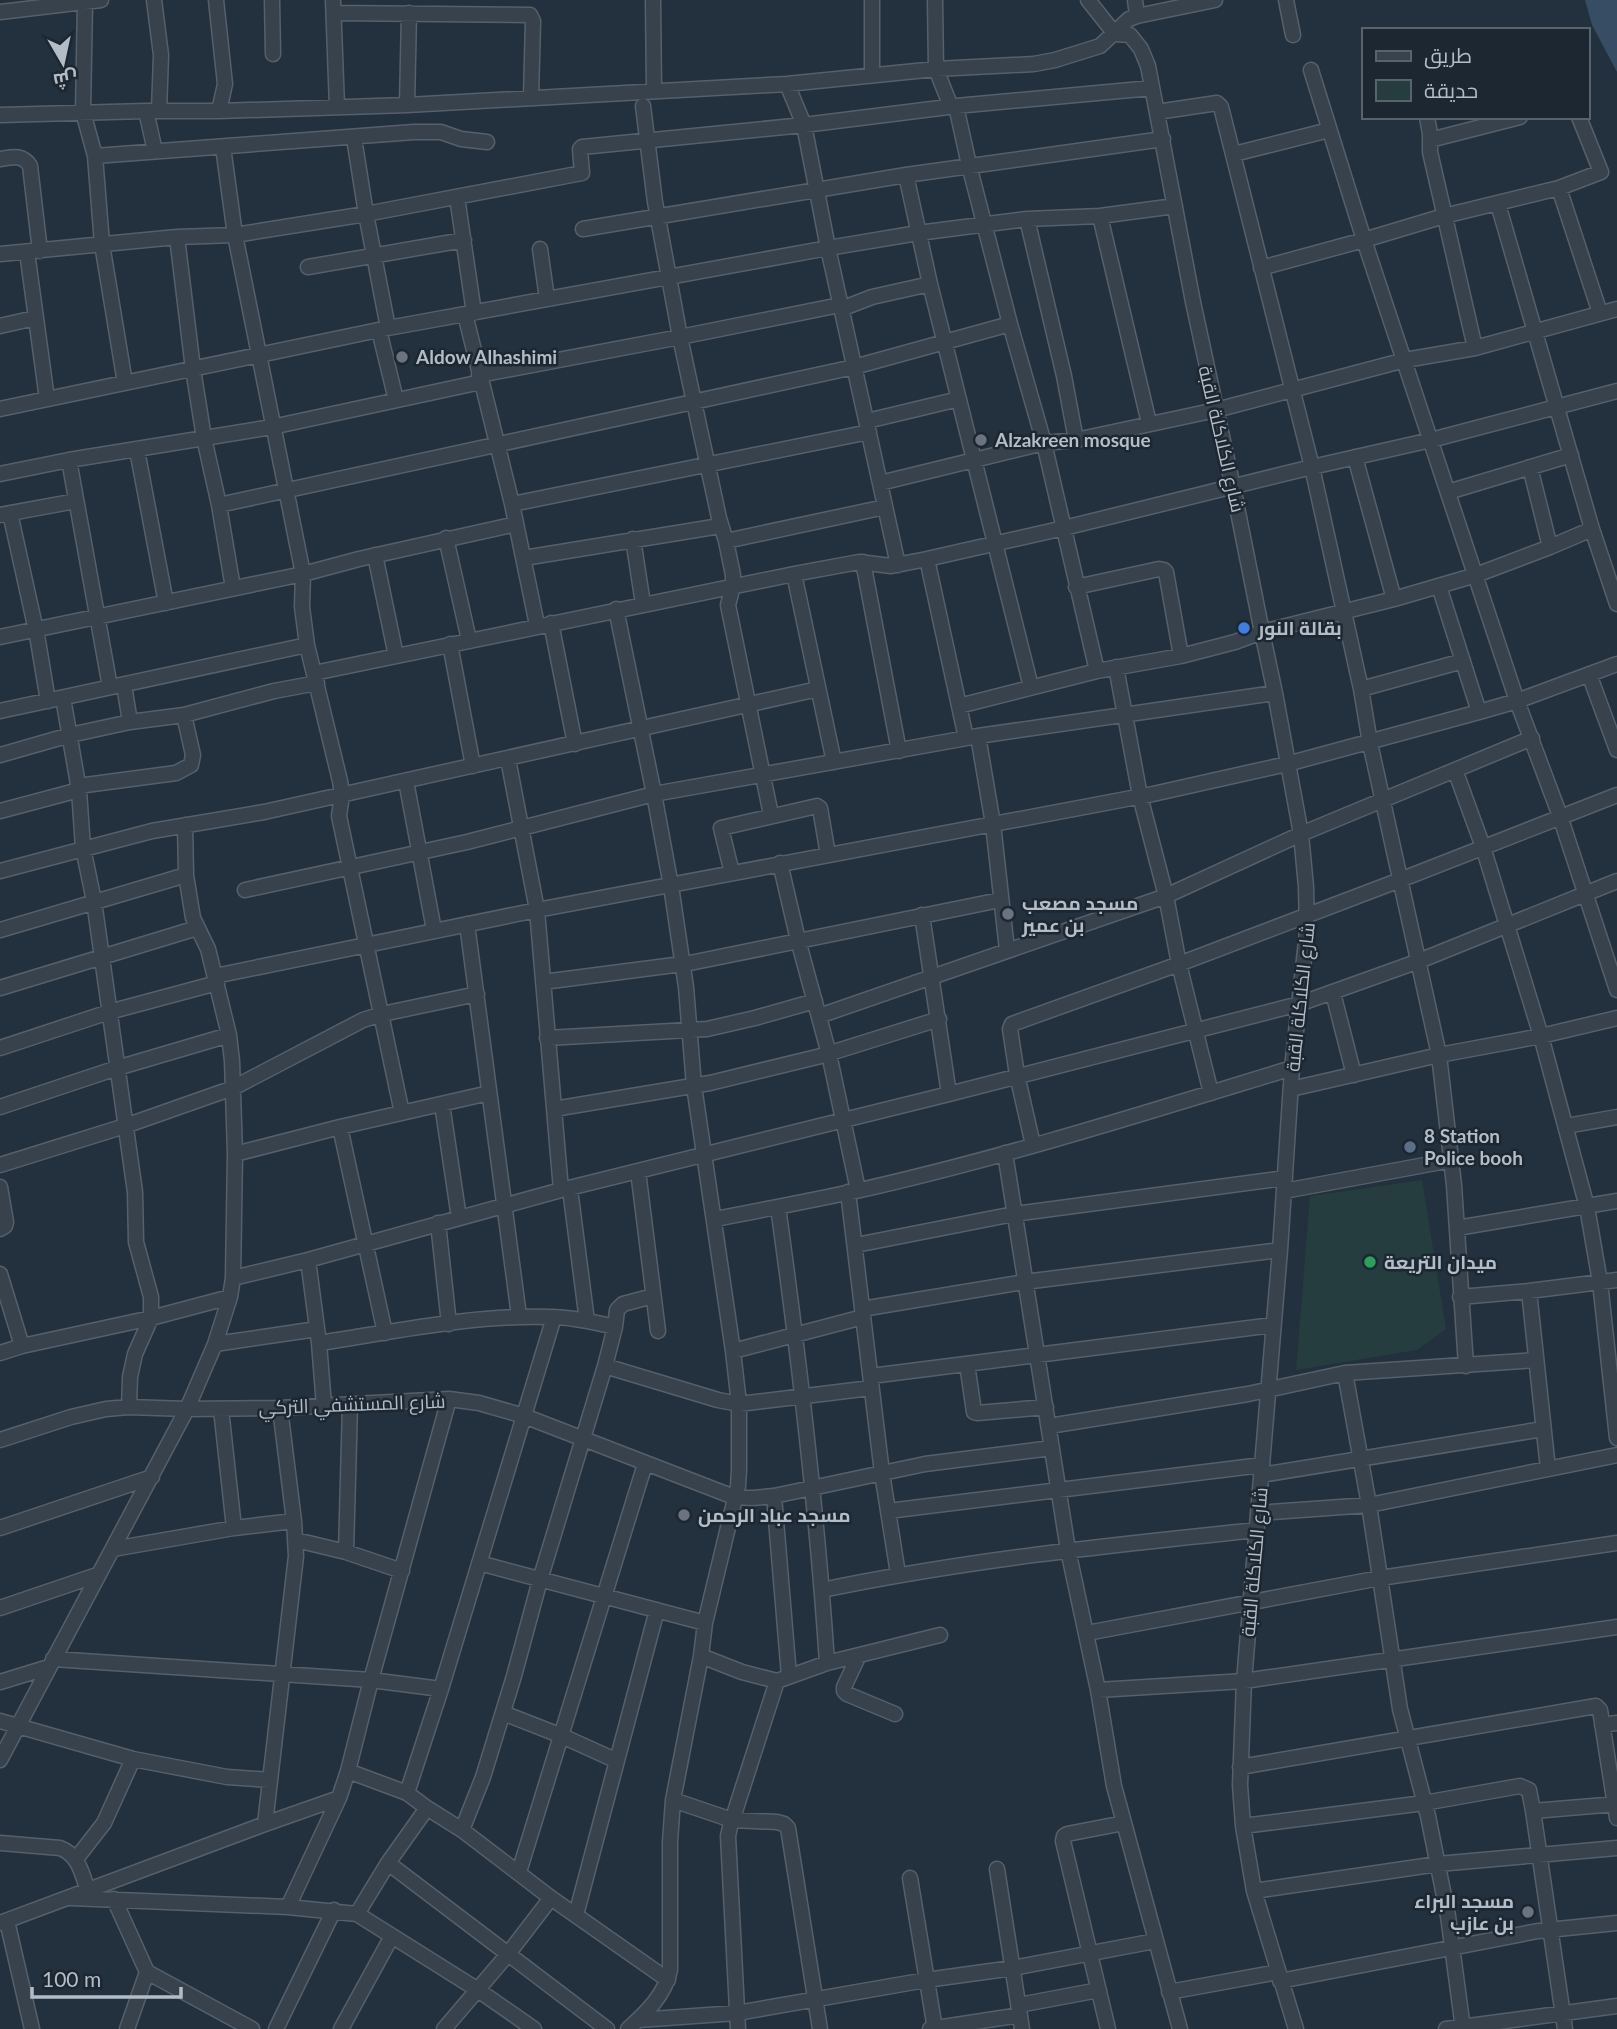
<svg xmlns="http://www.w3.org/2000/svg" width="1617" height="2029" font-family="Lato,Cairo,sans-serif">
  <rect width="100%" height="100%" fill="#23303d"/>
  <!-- green -->
  <path fill="#253d3e" d="M1422 1180 1446 1329 1417 1350 1296 1370 1310 1196Z"/>
  <!-- water -->
  <path fill="#364d64" d="M1585 0H1617V72L1592 25Z"/>
  <g fill="none" stroke-linecap="round" stroke-linejoin="round">
    <defs>
      <path id="minor" d="M154 0 161 55 159 111
        M216 0 225 84 219 111
        M272 0 273 54
        M333 0 337 107
        M653 0 654 90
        M935 0 936 69 951 107
        M1088 0 1115 34 1130 35 1141 49 1148 66 1193 302 1233 487 1262 632 1275 693 1301 834 1306 887 1307 932 1292 1068 1280 1250 1244 1681 1240 1785 1243 1826 1254 1891 1296 2029
        M1135 0 1137 16
        M1286 0 1293 35
        M85 2 83 112 95 156 102 244 125 383
        M0 12 101 0
        M335 13 530 15 533 21 531 97
        M1311 70 1364 240 1517 701 1560 816 1617 990
        M872 74V0
        M787 84 804 125 828 248 898 565
        M407 105 409 13
        M643 106 655 202 680 337 719 518 726 541 733 575V586L728 605 771 815
        M956 106 969 165 1010 324 1044 443 1097 671
        M146 111 155 151
        M1157 112 1217 103 1221 107 1312 467 1361 689 1370 743 1439 1055 1454 1185 1466 1366
        M0 115 146 111H219L407 105 787 84 936 69 1034 64 1055 60 1100 46 1129 19 1137 16 1215 0
        M1427 117 1430 134V152L1475 348
        M354 138 366 214 388 328
        M1430 140 1520 117
        M223 147 235 235 303 574 302 607 307 645 340 781 342 795 339 816 402 1113
        M1234 154 1329 130
        M95 156 414 132H441L461 139 487 142
        M0 159C12 157 23 154 30 166L40 251
        M906 175 930 284 1031 687
        M1559 188 1600 313
        M457 197 474 313
        M1498 204 1592 529 1617 604
        M1100 216 1149 423
        M1027 219 1064 376 1076 440
        M583 229 906 175 1163 139
        M177 237 193 369 204 438 219 505 233 588
        M540 249 547 299
        M27 252 47 399
        M0 254 177 237 235 235 366 214 582 173 580 149 582 147 804 125 956 106 1152 88
        M308 267 464 240
        M1261 268 1364 240 1444 216 1559 188 1601 172 1579 117
        M841 309 872 297 930 284
        M465 314 512 504 537 625
        M0 326 35 318
        M379 330 396 400
        M479 375 680 337 840 305
        M0 409 388 328 828 248 918 233 1027 219 1100 216 1175 206
        M867 421 959 399
        M137 450 166 603
        M1355 457 1394 599
        M69 460 110 687
        M1530 467 1550 547
        M0 474 69 460 272 427 481 382
        M880 483 1044 443 1076 440 1216 410 1405 360 1475 348 1617 309
        M1448 492 1571 455
        M512 504 869 432
        M219 505 854 367 1010 324
        M10 513 37 635 48 701
        M0 515 76 501
        M446 538 469 640
        M633 539 643 604
        M726 541 885 507
        M375 555 396 656
        M524 558 720 526
        M927 559 966 738
        M863 562 899 751
        M794 574 834 762
        M1439 586 1479 712
        M1076 587 1159 569 1164 570 1166 572 1181 656
        M616 609 654 794 671 886 686 987 694 1086 733 1351 739 1404V1470L738 1486 705 1623 701 1656 673 1800 670 1842V1970C665 1995 646 2013 628 2029
        M551 623 575 744
        M0 637 303 574 359 559 516 524
        M450 644 473 766
        M1116 667 1140 796 1166 896 1179 964 1211 1093
        M314 673 794 574 859 562 891 566 927 559 1064 528 1312 467 1431 440 1617 391
        M1589 674 1617 750
        M124 685 130 722
        M1361 689 1463 661
        M63 698 79 790 83 848 94 901 135 1192 136 1242 151 1297V1318L135 1354 130 1377 129 1407
        M959 706 1097 671 1181 656 1235 642 1262 632 1394 599 1476 575 1550 547 1592 529
        M0 711 307 645
        M978 736 993 824 1007 950
        M0 755 70 735 130 722 184 715 274 691 317 683
        M508 759 537 910 561 1190
        M1455 770 1483 847 1541 1036 1587 1207 1600 1282 1617 1438
        M406 781 434 930
        M78 786 176 773 191 765 193 755 184 715
        M0 811 79 790
        M780 863 798 940 829 1054 858 1190
        M0 871 152 831 264 812 818 689
        M732 873 721 828 817 806 820 808 828 855
        M245 890 467 842 654 794 978 736 1275 693
        M922 915 949 1094
        M467 924 519 1316
        M0 930 186 875
        M215 976 537 910 1153 794 1287 764 1479 712 1517 701 1617 664
        M543 982 690 963 1000 900
        M0 988 197 928
        M1333 993 1354 1075
        M819 1016 1166 896 1301 834 1532 738
        M547 1038 707 1029 755 1018 815 1001
        M0 1048 109 1012 217 983
        M1291 1089 1439 1055 1541 1036 1617 1018
        M442 1104 459 1218
        M0 1107 117 1068 229 1035
        M554 1109 710 1083 821 1056 939 1019
        M1566 1126 1617 1117
        M340 1127 385 1333
        M1033 1145 1017 1075 1010 1029 1012 1024 1179 964 1400 880 1617 795
        M1005 1153 1068 1550 1098 1690 1114 1786 1180 2029
        M235 1154 340 1127 489 1093
        M0 1165 125 1126 233 1088 363 1020 382 1014 477 994
        M638 1171 658 1331
        M0 1187 6 1222 5 1226 0 1229
        M570 1189 587 1321
        M1284 1191 1452 1160
        M848 1192 882 1473 898 1574
        M778 1207C799 1358 817 1510 827 1663
        M715 1219C762 1210 809 1201 856 1191 1003 1158 1148 1112 1292 1068
        M438 1223 449 1324
        M1457 1228 1617 1201
        M856 1245 1014 1214 1285 1178
        M308 1260 319 1343 324 1406
        M0 1274 22 1346
        M233 1278 308 1260 561 1190 949 1094 1299 1004 1419 961 1617 881
        M1529 1291 1548 1469
        M1460 1297 1529 1291 1617 1280
        M862 1309 1024 1282 1280 1250
        M319 1343C392 1332 477 1314 551 1317 572 1317 594 1322 615 1327
        M215 1344 317 1329
        M733 1351 863 1317
        M0 1353 22 1346 151 1318 230 1297
        M967 1364 974 1412 977 1413 1046 1407
        M605 1366 718 1400 739 1404 871 1388
        M1345 1373 1369 1505 1400 1709 1428 1816 1448 1916 1463 2029
        M871 1376 1273 1325
        M221 1409 234 1528
        M1049 1426 1248 1394 1345 1373 1536 1360
        M0 1440 71 1417 106 1409 129 1407 187 1409 280 1408 449 1399 479 1403 524 1416 734 1497 753 1498 774 1496 925 1464 1052 1448
        M1261 1475 1543 1429
        M774 1496 789 1676
        M888 1511 1262 1465
        M1258 1513 1369 1505 1617 1455
        M0 1528 152 1477
        M296 1540 346 1552 402 1571
        M113 1549 234 1528 294 1521
        M346 1552 350 1405
        M479 1563 705 1623
        M822 1590C966 1560 1111 1545 1257 1530
        M0 1608 97 1575
        M1087 1633 1380 1578 1617 1543
        M859 1655 844 1687V1691L847 1694 895 1714
        M701 1656 742 1672 777 1681 827 1663 940 1635
        M53 1659 371 1680 441 1689
        M0 1682 49 1667
        M1098 1690 1244 1681 1617 1627
        M503 1713 562 1736 615 1760
        M0 1721 133 1759 227 1777 270 1780
        M1602 1725 1617 1723
        M0 1760 187 1409 215 1344 230 1297 233 1278 235 1154 232 1061 229 1035 208 949 193 918 186 875 185 825
        M1240 1767 1596 1706 1600 1710 1617 1818
        M348 1771 407 1793 427 1808 462 1830 551 1898 668 1980
        M407 1793 441 1689 554 1317
        M673 1800 732 1820 777 1822 784 1824 788 1828 820 2029
        M1533 1811 1617 1804
        M265 1824 296 1556 294 1521 280 1408
        M1243 1826 1424 1803 1520 1786 1529 1790 1533 1811 1565 2029
        M462 1830 483 1777 514 1676 540 1580 605 1366 615 1327 617 1310 623 1304 653 1296
        M0 1843 60 1848C79 1855 82 1874 88 1891
        M76 1859 104 1823 133 1759
        M388 1863 607 2029
        M997 1869 1022 2029
        M519 1872 645 1464
        M910 1878 935 2029
        M1254 1891 1438 1864 1617 1848
        M71 1898 288 1907 357 1914 478 1990 534 2029
        M114 1899 147 1972 127 2029
        M288 1907 339 1798 348 1771 371 1680 449 1399
        M357 1914 388 1863 427 1808
        M576 1915 657 1610
        M7 1921 32 2029
        M0 1923 265 1824 339 1798
        M147 1972 252 2029
        M1280 1981 1538 1931 1617 1923
        M1169 1992 1278 1972
        M1019 2005 1099 1990
        M638 2020 737 2013 926 1980 1013 1968 1155 1941
        M276 2029 334 1910
        M341 2029 392 1936
        M444 2029 508 1954 551 1898
        M738 2029 728 1836 730 1827 777 1681
        M930 2029 1020 2015
        M1108 2029 1063 1841 1064 1836 1067 1834 1124 1823
        M1446 2029 1617 2006"/>
    </defs>
    <!-- minor casing -->
    <use href="#minor" stroke="#55606b" stroke-width="17"/>
    <!-- minor -->
    <use href="#minor" stroke="#37424d" stroke-width="14"/>
  </g>
  <!-- markers -->
  <g fill="#6b7280" stroke="#1c2732" stroke-width="2.5">
    <circle cx="402" cy="357" r="7"/>
    <circle cx="981" cy="440" r="7"/>
    <circle cx="1008" cy="914" r="7"/>
    <circle cx="684" cy="1515" r="7"/>
    <circle cx="1528" cy="1912" r="7"/>
  </g>
  <circle fill="#3f7fe0" stroke="#1c2732" stroke-width="2.5" cx="1244" cy="628" r="7"/>
  <circle fill="#5c6f8a" stroke="#1c2732" stroke-width="2.5" cx="1410" cy="1147" r="7"/>
  <circle fill="#2e9e5b" stroke="#1c2732" stroke-width="2.5" cx="1370" cy="1262" r="7"/>
  <g text-anchor="middle" stroke-width="5" stroke-linejoin="round" paint-order="stroke">
    <!-- poi labels -->
    <g font-size="19" font-weight="bold" fill="#b2bdc8" stroke="#1c2732" text-anchor="start">
      <text x="416" y="364">Aldow Alhashimi</text>
      <text x="995" y="447">Alzakreen mosque</text>
      <text x="1258" y="635">بقالة النور</text>
      <text x="1022" y="910">مسجد مصعب<tspan x="1022" dy="22">بن عمير</tspan></text>
      <text x="1424" y="1143">8 Station<tspan x="1424" dy="22">Police booh</tspan></text>
      <text x="1384" y="1269">ميدان التريعة</text>
      <text x="698" y="1522">مسجد عباد الرحمن</text>
      <text x="1514" y="1908" text-anchor="end">مسجد البراء<tspan x="1514" dy="22">بن عازب</tspan></text>
    </g>
    <!-- street labels -->
    <g font-size="19" fill="#b2bdc8" stroke="#1c2732">
      <text transform="translate(1222 439) rotate(77)" y="7">شارع الكلاكلة القبة</text>
      <text transform="translate(1300 997) rotate(-84)" y="7">شارع الكلاكلة القبة</text>
      <text transform="translate(352 1404) rotate(-2)" y="7">شارع المستشفي التركي</text>
      <text transform="translate(1254 1562) rotate(-85)" y="7">شارع الكلاكلة القبة</text>
    </g>
  </g>
  <!-- legend -->
  <rect x="1362" y="28" width="228" height="91" fill="#1c2732" stroke="#58636e" stroke-width="2"/>
  <rect x="1376" y="51" width="35" height="10" fill="#37424d" stroke="#58636e" stroke-width="2"/>
  <text x="1424" y="63" font-size="21" fill="#b2bdc8">طريق</text>
  <rect x="1376" y="80" width="35" height="21" fill="#253d3e" stroke="#58636e" stroke-width="2"/>
  <text x="1424" y="98" font-size="21" fill="#b2bdc8">حديقة</text>
  <!-- north arrow -->
  <g transform="translate(63 63) rotate(171)" stroke="#1c2732" stroke-width="5" paint-order="stroke">
  <path d="M0-5L12 26L0 18L-12 26Z" fill="#b2bdc8"/>
  <text y="-10" font-size="19" font-weight="bold" text-anchor="middle" fill="#b2bdc8">ش</text>
  </g>
  <!-- scale -->
  <path d="M32 1987v10h149v-10" fill="none" stroke="#b2bdc8" stroke-width="3.5"/>
  <text x="42" y="1987" font-size="21" fill="#b2bdc8" stroke="#1c2732" stroke-width="5" paint-order="stroke">100 m</text>
</svg>
